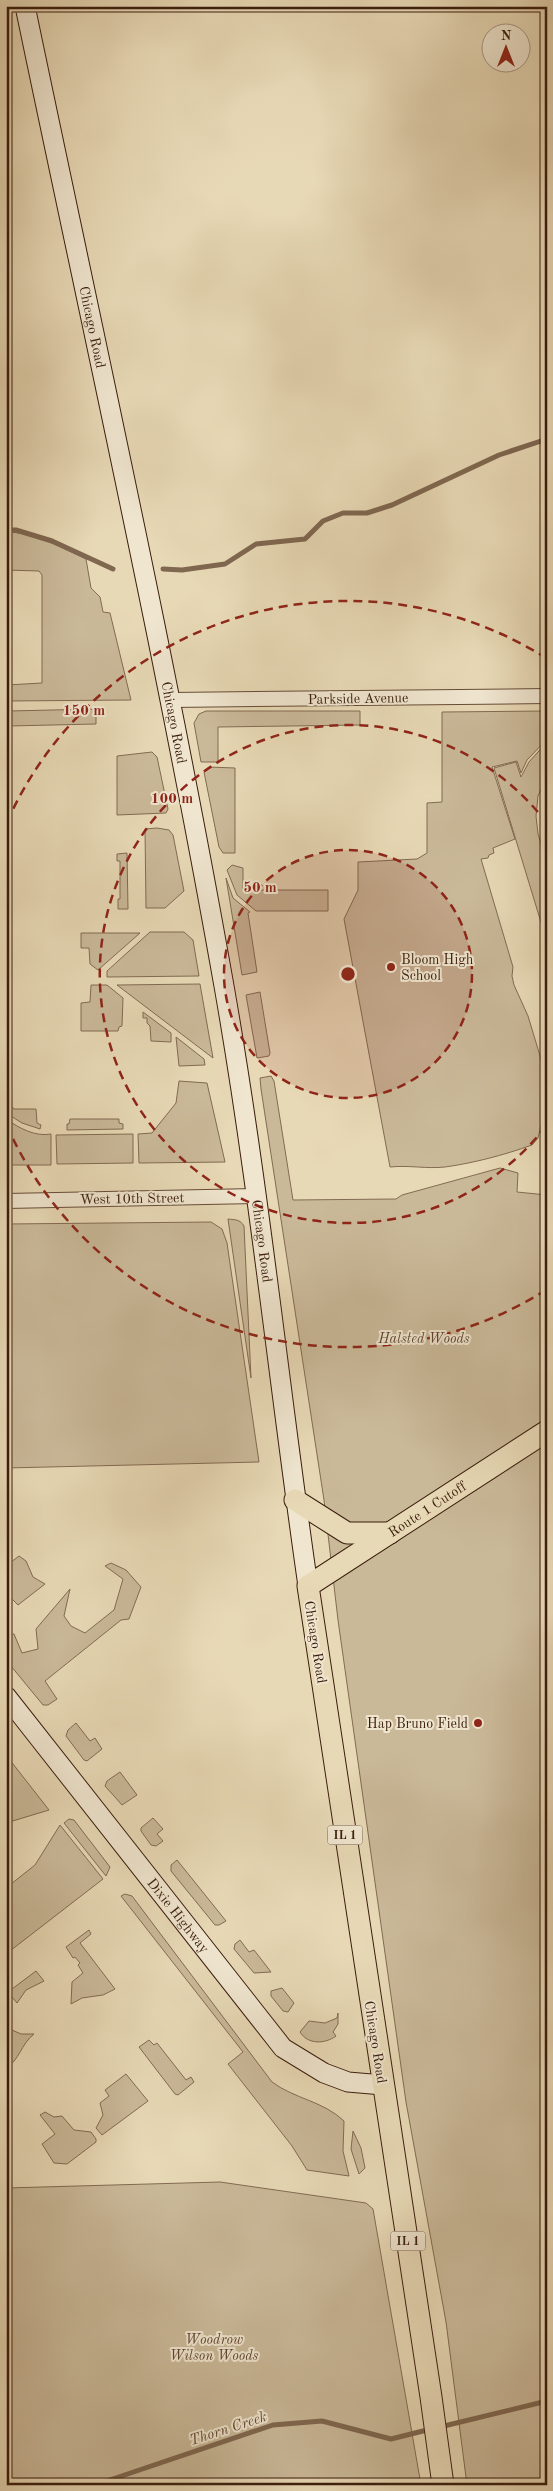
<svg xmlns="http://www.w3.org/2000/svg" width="553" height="2491" font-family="'Old Standard TT',serif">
  <rect width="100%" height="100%" fill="#e8d9b6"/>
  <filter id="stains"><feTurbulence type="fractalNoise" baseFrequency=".004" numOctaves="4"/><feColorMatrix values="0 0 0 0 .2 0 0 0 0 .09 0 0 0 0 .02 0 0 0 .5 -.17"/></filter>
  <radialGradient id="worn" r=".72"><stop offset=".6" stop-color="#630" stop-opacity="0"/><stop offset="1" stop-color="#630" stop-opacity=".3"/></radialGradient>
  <!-- green -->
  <path fill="#cab999" stroke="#826b53" d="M6 532C34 532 62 548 86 559L91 588 100 597 103 612 110 613 131 700 7 701V685L42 683V575L39 571 6 570Z
    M96 709V724L9 726V711Z
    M206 711H360V725L218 727V762H201L194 723 199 714Z
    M547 711V739L527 760 521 773 517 761 492 767 515 839 493 848 494 853 489 855 488 858 481 859 513 967 512 976 514 985 528 1016 547 1079V1101L538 1138 532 1145C504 1155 474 1163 445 1167 426 1169 409 1165 390 1167L344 919 358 890V862L417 859 427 853V803L442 802V712Z
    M547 742V777L538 796 536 816 538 834 547 862V942L494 768 516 762 521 777 529 762Z
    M152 752 157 757 168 809 166 813 117 815V756Z
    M209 767 235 768V853H223L219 847 204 772Z
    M157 828 169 830 173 835 184 891 165 908H146L145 829Z
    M127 853 128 909H118V899H120V861H117V854Z
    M232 865 243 868V890H328V911H256L237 895 227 870Z
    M226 878 233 898 250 912 248 913 257 972 242 975Z
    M150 932H184L193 940 199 976 107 977V971Z
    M81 933H140L98 970 90 964 89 948H81Z
    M200 984 213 1058 117 985Z
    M91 985H107L123 998 122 1026 119 1027 118 1031H81V1003L90 1002Z
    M260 992 270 1053 269 1056 257 1058 246 995Z
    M143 1012 171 1033V1042L151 1041 150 1026 147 1023V1018H143Z
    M176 1037 204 1059 205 1065 179 1066Z
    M6 1050 8 1102 14 1109H36L37 1123 41 1125 40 1129 22 1123 6 1113Z
    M271 1076 274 1081 293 1200 396 1199 402 1195 500 1168 518 1173 517 1192 547 1195V2485H467L446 2322 406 2102 338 1620 324 1500 261 1089 260 1078Z
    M179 1081 207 1083 225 1162 139 1163 138 1134 152 1133 176 1103Z
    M6 1119C19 1128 35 1137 51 1134V1165H6Z
    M70 1119H119V1123L123 1124V1129L67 1130V1124H69Z
    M133 1134V1163L57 1164 56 1135Z
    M228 1219C235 1220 240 1219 244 1226L251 1378Z
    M211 1222 222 1229 227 1243 259 1462 6 1468V1224Z
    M19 1556 26 1561 33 1577 45 1584 18 1605 6 1593V1566Z
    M111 1563 126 1570 141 1587 129 1619 121 1620 45 1681 57 1699 48 1705H43L6 1660V1634H14L22 1653 38 1649 36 1629 70 1589 64 1616 71 1626 85 1633 114 1610 123 1579 105 1566Z
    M76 1723 90 1741 95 1738 102 1749 87 1761 84 1760 66 1736 68 1730Z
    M6 1755 49 1810 6 1823Z
    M120 1772 137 1795 122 1805 105 1786 107 1781Z
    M153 1818 163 1829 157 1834 163 1841 156 1846 151 1845 141 1831V1828Z
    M69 1819 74 1820 110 1867 106 1876 64 1823Z
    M60 1825 103 1879 6 1954V1888L35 1865Z
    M177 1860 226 1921 219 1925H215L171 1871V1865Z
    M125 1894 132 1896 272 2082C295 2099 323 2101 344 2121L343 2151 349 2176 307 2170 292 2146 228 2064 243 2052 121 1896Z
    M89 1930 91 1934 80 1943 115 1989 103 1995 82 1998 71 2004 72 1982 83 1973 78 1965 80 1963 75 1957 73 1958 66 1947Z
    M240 1940 249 1952 254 1950 271 1972 254 1973 234 1949 235 1944Z
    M36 1971 44 1981 26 1990 17 2003 8 1992Z
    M282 1988 294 2003 288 2012 283 2011 271 1996V1991Z
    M338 2013V2024L333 2032 336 2036C325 2044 308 2045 300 2032L309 2021 325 2023 337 2018Z
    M12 2030 21 2034H34C21 2044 19 2061 6 2068V2034Z
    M149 2040 154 2045 157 2043 186 2080 191 2077 194 2082 178 2095 175 2094 139 2047Z
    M126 2074 148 2101 102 2135 96 2128 103 2115 100 2103 109 2096 105 2090Z
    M45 2112 54 2117 62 2116 74 2130 91 2132 96 2139V2142L67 2164 54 2163 42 2144 55 2134 40 2115Z
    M353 2131 361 2148 365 2168 359 2174 351 2149Z
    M220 2182 366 2203 373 2209 421 2485H6V2188Z"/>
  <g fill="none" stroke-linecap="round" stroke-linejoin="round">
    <!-- stream -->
    <path stroke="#7f6750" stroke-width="5" d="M6 530H16L52 541 113 569
      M163 569 182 570 225 564 256 544 305 539 323 521 343 513H367L392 505 499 455 547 439
      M440 2427 547 2401
      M95 2485 273 2425 322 2421 391 2439 431 2429"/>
    <defs>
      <path id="street" d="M170 700 547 696
        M6 1201 257 1196"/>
      <g id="secondary">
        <path id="s1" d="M25 6C93 333 166 658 224 986 259 1185 279 1386 308 1586"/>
        <path id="s2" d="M6 1696 283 2048 324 2073 348 2082 383 2085"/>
      </g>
      <g id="primary">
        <path d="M295 1500 347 1533H390"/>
        <path id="s3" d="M443 2485 431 2397 308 1586 547 1431"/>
      </g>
    </defs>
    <!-- street casing -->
    <use href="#street" stroke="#664c37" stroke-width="16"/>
    <!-- secondary casing -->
    <use href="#secondary" stroke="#3a1d0d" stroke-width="21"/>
    <!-- primary casing -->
    <use href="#primary" stroke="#3a1d0d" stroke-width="23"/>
    <!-- street -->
    <use href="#street" stroke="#f0e6d0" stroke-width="14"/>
    <!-- secondary -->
    <use href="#secondary" stroke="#f0e6d0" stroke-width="19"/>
    <!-- primary -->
    <use href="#primary" stroke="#e8d9b6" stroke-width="21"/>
  </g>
  <!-- distance rings -->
  <circle cx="348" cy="974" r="124" fill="#8f2418" fill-opacity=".12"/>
  <g fill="none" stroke="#8f2418" stroke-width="2.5" stroke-dasharray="9 6">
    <circle cx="348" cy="974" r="124"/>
    <path d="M546 1126A249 249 0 1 1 546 822"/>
    <path d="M546 1290A373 373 0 0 1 7 1126M7 822A373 373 0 0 1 546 658"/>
  </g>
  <!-- markers -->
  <g fill="#8f2418" stroke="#f0e6d0" stroke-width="2">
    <circle cx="391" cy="967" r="5"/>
    <circle cx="478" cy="1723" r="5"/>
  </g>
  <g text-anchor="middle" stroke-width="4" stroke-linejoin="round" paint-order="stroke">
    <!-- shield labels -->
    <g fill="#f0e6d0" stroke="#715948" stroke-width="1">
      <rect x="327.5" y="1825.5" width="35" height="19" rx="4"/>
      <rect x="390.5" y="2231.5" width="35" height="19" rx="4"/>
    </g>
    <g font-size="12" font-weight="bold" fill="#3a1d0d">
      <text x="345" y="1839">IL 1</text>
      <text x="408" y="2245">IL 1</text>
    </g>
    <!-- street labels -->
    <g font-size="14" fill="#3a1d0d" stroke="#f0e6d0">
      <text dy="5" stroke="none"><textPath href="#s1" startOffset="328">Chicago Road</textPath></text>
      <text transform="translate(358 698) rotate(-1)" y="5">Parkside Avenue</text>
      <text dy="5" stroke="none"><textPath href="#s1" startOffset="732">Chicago Road</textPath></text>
      <text transform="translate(132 1198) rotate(-1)" y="5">West 10th Street</text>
      <text dy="5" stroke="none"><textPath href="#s1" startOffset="1258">Chicago Road</textPath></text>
      <text dy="5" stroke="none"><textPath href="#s3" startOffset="1051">Route 1 Cutoff</textPath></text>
      <text transform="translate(316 1642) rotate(81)" y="5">Chicago Road</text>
      <text dy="5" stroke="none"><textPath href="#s2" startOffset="279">Dixie Highway</textPath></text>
      <text transform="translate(376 2042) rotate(81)" y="5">Chicago Road</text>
    </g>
    <!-- poi labels -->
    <g font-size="14" fill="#3a1d0d" stroke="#f0e6d0" text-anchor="start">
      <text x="401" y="964">Bloom High<tspan x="401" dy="16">School</tspan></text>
      <text x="468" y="1728" text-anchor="end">Hap Bruno Field</text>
    </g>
    <!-- park labels -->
    <g font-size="14" font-style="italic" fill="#5e4430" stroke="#f0e6d0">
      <text x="424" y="1343">Halsted Woods</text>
      <text x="214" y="2344">Woodrow<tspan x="214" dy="16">Wilson Woods</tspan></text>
    </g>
    <!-- water labels -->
    <g font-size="15" font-style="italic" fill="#624834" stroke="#f0e6d0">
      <text transform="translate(228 2428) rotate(-18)" y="5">Thorn Creek</text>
    </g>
  </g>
  <circle cx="348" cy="974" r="8" fill="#8f2418" stroke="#f0e6d0" stroke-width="2.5"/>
  <g font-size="15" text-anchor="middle" font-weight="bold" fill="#8f2418" stroke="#f0e6d0" stroke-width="4" stroke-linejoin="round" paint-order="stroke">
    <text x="84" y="715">150 m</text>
    <text x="172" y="803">100 m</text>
    <text x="260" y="892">50 m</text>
  </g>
  <!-- margin -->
  <rect width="553" height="2491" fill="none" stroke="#e8d9b6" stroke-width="25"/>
  <rect x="8" y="8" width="538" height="2476" fill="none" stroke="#3a1d0d" stroke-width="2.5"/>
  <rect x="12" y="12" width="528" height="2466" fill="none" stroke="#3a1d0d"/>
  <!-- north arrow -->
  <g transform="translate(506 48)"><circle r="24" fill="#f0e6d0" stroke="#a79682"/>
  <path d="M0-4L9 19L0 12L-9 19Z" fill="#8f2418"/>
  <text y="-8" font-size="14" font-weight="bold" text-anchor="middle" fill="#3a1d0d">N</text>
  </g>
  <rect width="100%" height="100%" filter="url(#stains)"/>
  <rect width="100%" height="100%" fill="url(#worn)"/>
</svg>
